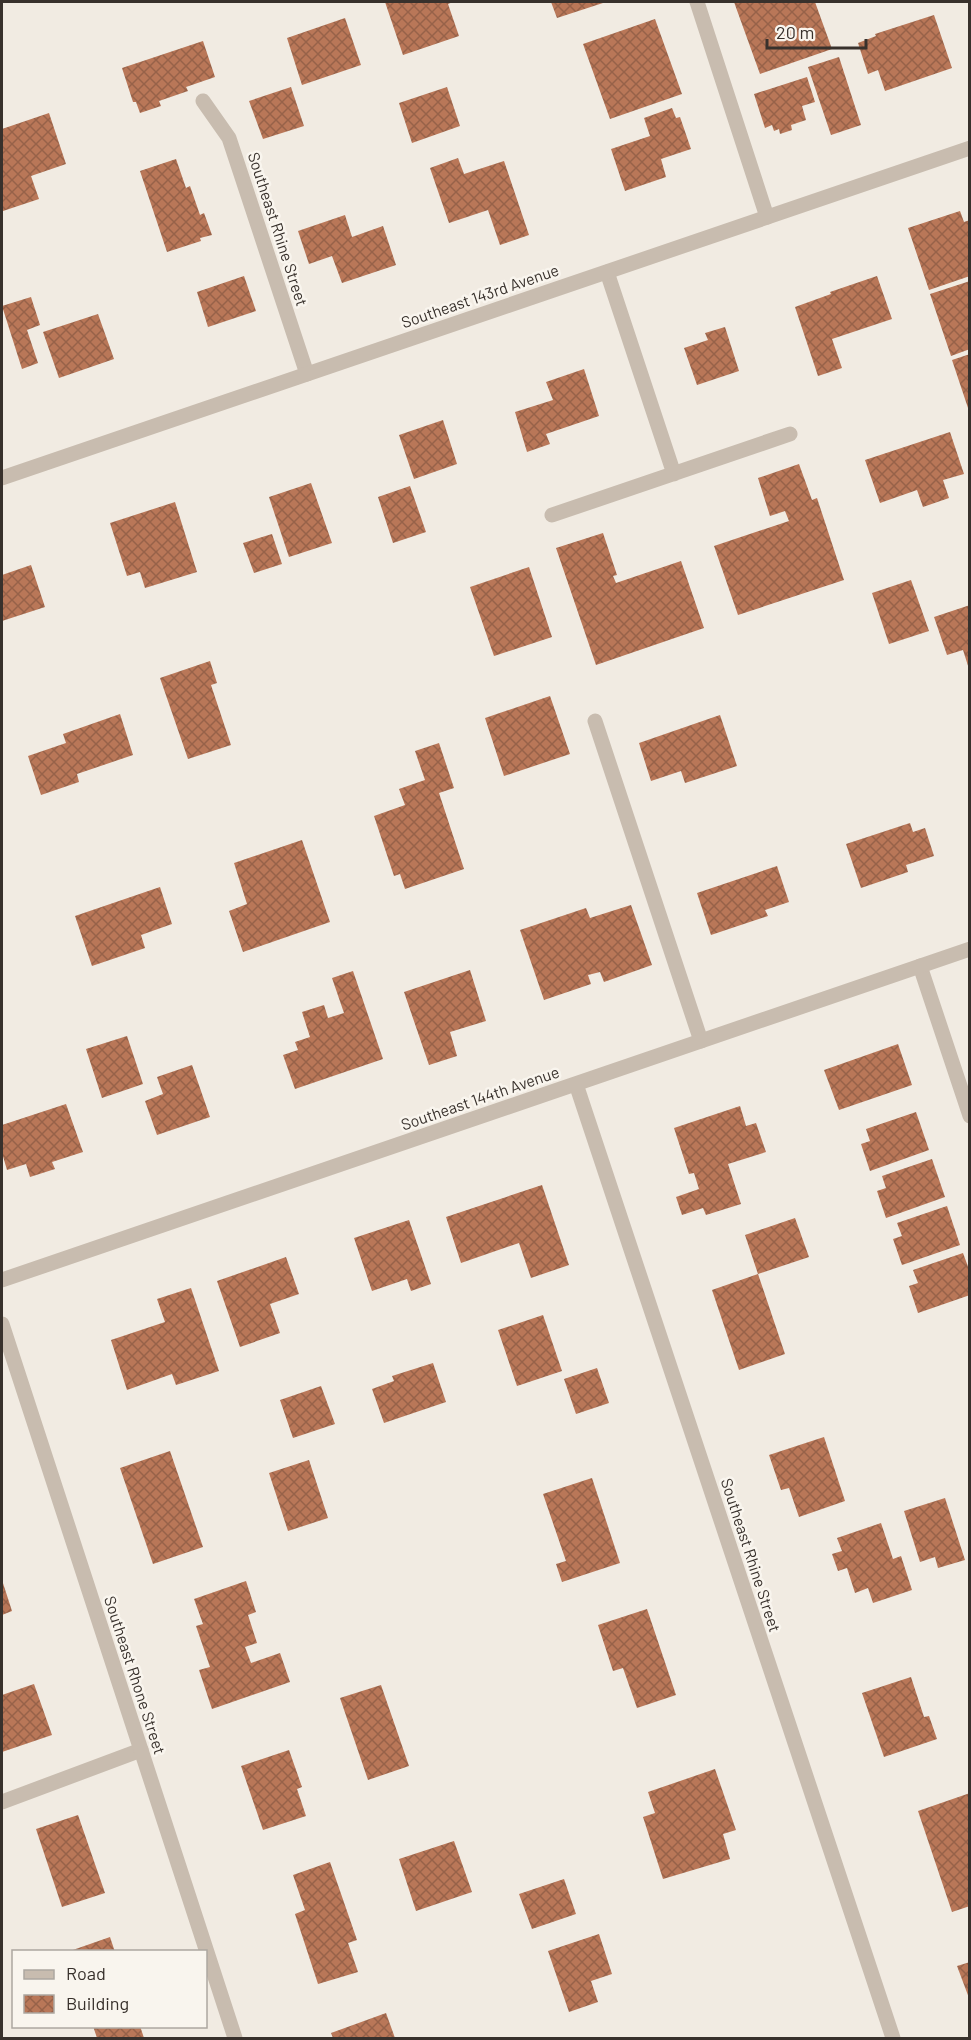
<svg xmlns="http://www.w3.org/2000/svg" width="971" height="2040" font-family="Barlow,sans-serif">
  <defs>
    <pattern id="building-cross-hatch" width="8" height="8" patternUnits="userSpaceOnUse" patternTransform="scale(1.5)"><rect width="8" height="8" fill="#b97758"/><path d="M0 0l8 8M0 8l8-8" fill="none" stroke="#976249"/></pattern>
  </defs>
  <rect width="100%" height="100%" fill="#f1ebe2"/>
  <!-- building -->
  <path fill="url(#building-cross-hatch)" d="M385 2H453L448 4 459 36 403 55Z
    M551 2H606L557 18Z
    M734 2H815L832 49 760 74Z
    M934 15 952 68 885 91 878 70 868 74 858 43 876 36 875 34Z
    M345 18 361 65 302 85 287 38Z
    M655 19 682 94 610 119 583 44Z
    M203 41 215 77 186 87 188 91 159 101 161 106 140 113 136 102H133L122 68Z
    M839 57 861 125 831 135 808 67Z
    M807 77 815 102 802 106 806 120 791 125 792 130 780 134 779 129 774 131 772 125 765 128 754 94Z
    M291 87 304 126 263 139 249 101Z
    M447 87 460 126 412 143 399 103Z
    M672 108 676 118 680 117 691 149 661 159 666 177 625 191 611 149 650 136 644 118Z
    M49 113 66 164 31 176 39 199 3 211 2 129Z
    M458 158 464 174 504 161 529 235 500 245 488 210 449 223 430 168Z
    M176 159 186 188 190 186 200 215 204 213 212 235 200 238 201 241 167 252 140 171Z
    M960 211 964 222 970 220V276L929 290 908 228Z
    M345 215 352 237 383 226 396 265 342 283 332 256 309 264 298 231Z
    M244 276 256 311 208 327 197 292Z
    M877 276 892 319 832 339 842 368 818 376 795 307 831 294 830 292Z
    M970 281V349L951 356 930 294Z
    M31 297 40 325 27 330 38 363 22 369 2 306Z
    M98 314 114 359 59 378 43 332Z
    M725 327 739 371 697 385 684 348 708 340 705 333Z
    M970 354V411H969L952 360Z
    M584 369 599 416 546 434 550 444 527 452 515 412 553 400 546 382Z
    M443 420 457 464 414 479 399 435Z
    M950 432 964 474 943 480 949 498 923 507 917 490 880 503 865 460Z
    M799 464 812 500 817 498 844 580 738 615 714 546 789 521 785 511 770 516 758 478Z
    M311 483 332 543 289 557 269 497Z
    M410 486 426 532 393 543 378 497Z
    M175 502 197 572 145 588 140 572 127 576 110 523Z
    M603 533 617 575 613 576 616 583 681 561 704 628 596 665 556 548Z
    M272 534 282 564 254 573 243 543Z
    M31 565 45 607 2 621V575Z
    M529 567 552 637 494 656 470 587Z
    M911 580 929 631 889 644 872 593Z
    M970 605V669H969L963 650 947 655 934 617Z
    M210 661 217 683 211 685 231 745 188 759 160 678Z
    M550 696 570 754 504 776 485 718Z
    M120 714 133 755 77 774 79 782 41 795 28 756 66 743 63 734Z
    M720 715 737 766 685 783 681 771 651 781 639 743Z
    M439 743 454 788 439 793 464 869 405 889 400 874 394 876 374 816 405 805 399 789 425 780 415 751Z
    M910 823 913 832 925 828 934 856 906 865 908 872 861 888 846 844Z
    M302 840 330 922 243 952 229 911 247 904 234 863Z
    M777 866 789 902 765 910 768 916 711 935 697 893Z
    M160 887 172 924 141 935 145 948 92 966 75 916Z
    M631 905 652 965 604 982 600 972 588 975 591 984 544 1000 520 930 586 908 590 918Z
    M470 970 486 1021 450 1032 457 1056 429 1065 404 992Z
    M353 971 383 1059 295 1089 283 1055 298 1050 295 1042 310 1037 302 1012 324 1005 328 1018 344 1013 332 978Z
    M127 1036 143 1084 102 1098 86 1049Z
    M898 1044 912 1085 839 1110 824 1070Z
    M192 1065 210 1117 157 1135 145 1101 163 1094 157 1077Z
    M66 1104 83 1152 52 1162 55 1169 30 1177 26 1164 7 1170 2 1153V1125Z
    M740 1106 746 1126 756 1123 766 1152 728 1164 741 1204 706 1215 703 1208 682 1215 676 1197 699 1189 694 1173 689 1174 674 1128Z
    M916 1112 929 1150 870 1171 861 1144 870 1141 866 1129Z
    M932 1159 945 1197 886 1218 877 1191 886 1188 882 1176Z
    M542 1185 569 1265 531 1278 519 1243 461 1263 446 1217Z
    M947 1206 960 1245 902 1265 893 1239 902 1236 897 1223Z
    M795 1218 809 1257 758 1274 745 1235Z
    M409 1220 431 1284 411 1291 407 1279 372 1291 354 1238Z
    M963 1253 970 1272V1295L918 1313 909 1286 918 1283 913 1270Z
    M286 1257 299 1294 270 1304 280 1333 240 1347 217 1281Z
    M758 1274 785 1354 739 1370 712 1290Z
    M191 1288 219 1371 176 1385 172 1374 127 1390 111 1340 165 1322 157 1299Z
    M543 1315 562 1371 517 1386 498 1330Z
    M433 1363 446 1402 384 1423 372 1389 394 1381 392 1376Z
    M597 1368 609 1403 576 1414 564 1379Z
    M321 1386 335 1424 293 1438 280 1400Z
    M824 1437 845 1501 799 1517 789 1488 781 1490 769 1455Z
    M170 1451 203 1547 153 1564 120 1468Z
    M309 1460 328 1518 288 1531 269 1473Z
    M592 1478 620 1563 562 1582 556 1564 566 1561 543 1494Z
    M945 1498 965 1560 938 1568 935 1557 920 1562 904 1511Z
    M881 1523 893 1559 901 1556 912 1590 873 1603 868 1588 855 1593 847 1568 838 1571 832 1554 842 1551 837 1538Z
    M2 1580 12 1611 2 1615Z
    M246 1581 256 1612 248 1615 257 1643 245 1647 251 1663 280 1653 290 1682 212 1709 199 1670 210 1667 196 1626 203 1624 194 1599Z
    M647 1609 676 1695 637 1708 623 1668 613 1671 598 1625Z
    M911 1677 924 1717 929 1716 937 1739 884 1757 862 1693Z
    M34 1684 52 1735 2 1752V1695Z
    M381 1685 409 1766 368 1780 340 1698Z
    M289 1750 302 1787 297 1789 306 1816 263 1830 241 1766Z
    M715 1769 736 1830 723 1834 730 1859 663 1879 643 1817 655 1813 648 1792Z
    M970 1793V1906L952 1912 918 1811Z
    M78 1815 105 1893 62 1907 36 1829Z
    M454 1841 472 1892 416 1911 399 1859Z
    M330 1862 357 1940 348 1943 358 1972 318 1984 295 1914 305 1910 293 1875Z
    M564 1879 576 1914 532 1929 519 1894Z
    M599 1934 612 1974 591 1981 598 2002 569 2012 548 1951Z
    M110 1937 115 1952H70V1951Z
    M970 1962V1998H969L957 1966Z
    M386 2013 395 2038H333L331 2033Z
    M93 2026H140L144 2038H97Z"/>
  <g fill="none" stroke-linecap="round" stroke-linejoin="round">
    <!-- lane -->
    <path stroke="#c8bcaf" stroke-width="15" d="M697 2 767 217
      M203 101 229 138 307 374
      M607 272 674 474
      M552 515 790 434
      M595 721 701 1041
      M920 966 970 1116
      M2 1802 141 1750"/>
    <!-- street -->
    <path stroke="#c8bcaf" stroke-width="15" d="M2 478 970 148
      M576 1084 893 2038
      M2 1280 970 949
      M2 1324 235 2038"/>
  </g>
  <g text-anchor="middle" stroke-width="5" stroke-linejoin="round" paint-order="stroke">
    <!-- street labels -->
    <g font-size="16" fill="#38312c" stroke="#f9f5ee">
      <text transform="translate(278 229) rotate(72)" y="6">Southeast Rhine Street</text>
      <text transform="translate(480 296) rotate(-19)" y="6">Southeast 143rd Avenue</text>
      <text transform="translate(480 1098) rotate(-19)" y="6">Southeast 144th Avenue</text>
      <text transform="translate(751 1555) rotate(72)" y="6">Southeast Rhine Street</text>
      <text transform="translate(135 1675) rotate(72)" y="6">Southeast Rhone Street</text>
    </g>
  </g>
  <!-- border -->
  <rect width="971" height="2040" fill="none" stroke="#38312c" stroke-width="6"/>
  <!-- legend -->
  <rect x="12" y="1950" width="195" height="78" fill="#f9f5ee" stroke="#aca7a0" stroke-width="1.5"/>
  <rect x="24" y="1970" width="30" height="9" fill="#c8bcaf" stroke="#aca7a0" stroke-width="1.5"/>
  <text x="66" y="1980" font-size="18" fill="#38312c">Road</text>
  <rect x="24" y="1995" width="30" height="18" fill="url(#building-cross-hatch)" stroke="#aca7a0" stroke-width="1.5"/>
  <text x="66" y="2010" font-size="18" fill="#38312c">Building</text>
  <!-- scale -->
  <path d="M767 39v9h99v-9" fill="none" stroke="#38312c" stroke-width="3"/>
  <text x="776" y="39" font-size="18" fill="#38312c" stroke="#f9f5ee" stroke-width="4.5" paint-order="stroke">20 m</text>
</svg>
